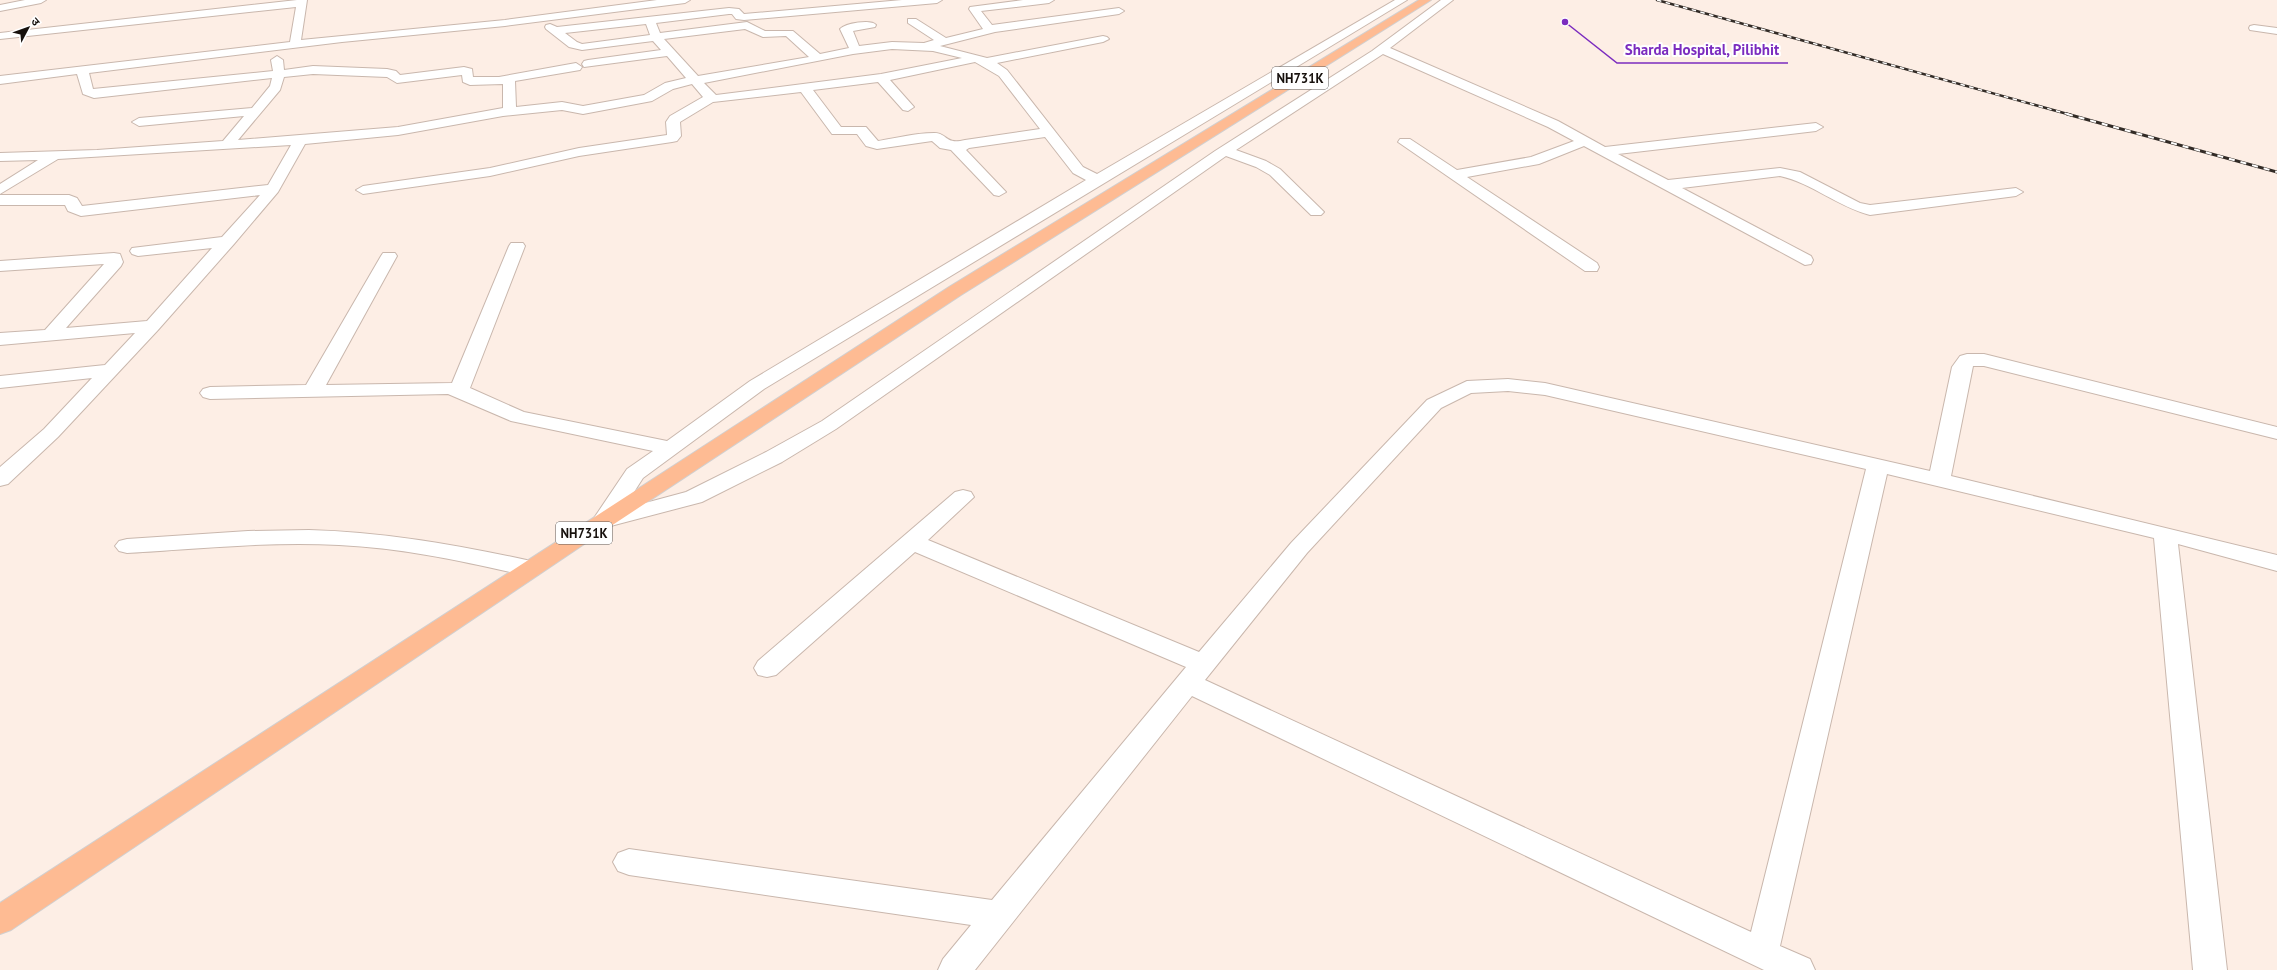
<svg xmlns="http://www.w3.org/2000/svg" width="2277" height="970" font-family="'PT Sans','Noto Sans Devanagari',sans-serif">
  <rect width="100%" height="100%" fill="#fdeee5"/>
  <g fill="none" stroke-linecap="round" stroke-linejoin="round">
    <defs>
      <path id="minor" d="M25 0H46L41 3 0 11V5Z
        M297 0H307L301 40 505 20 657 0H690L685 3 505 26 342 42 89 73 93 89 273 71 271 60 277 56 283 60 284 70 313 66 387 69 396 71 400 75 464 67 472 69 473 77H499L576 63 582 67 580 70 515 81 516 107 562 102 583 106 644 95 665 83 686 78 667 56 584 67 582 64 584 61 588 60 661 50 653 41 582 50 569 47 546 29 545 27 546 25 550 24 557 27 729 8 739 9 744 14 902 0H942L937 3 744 20 736 19 732 14H729L656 23 660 33 747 22 765 31H793L820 54 849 48 840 29C846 23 871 19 876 25L875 27 853 31 859 46 892 42 924 43 934 40 908 23V19H916L946 38 983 29 969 9 970 7 1023 0H1054L1049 3 981 11 992 25 1119 8 1124 11 1119 14 995 32 940 46 987 58 1103 36 1107 37 1109 39 1103 42 997 63 1007 70 1083 167 1097 174 1395 0H1407L764 389 643 478 623 509 686 492 766 452 822 421 1215 151 1372 51 1441 0H1453L1390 48 1558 121 1605 147 1816 123 1823 127 1816 131 1618 154 1668 180 1780 168 1800 172 1860 203 1870 205 2016 188 2023 192 2016 196 1870 215C1838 207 1812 183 1780 176L1682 188 1811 256 1813 260 1811 264 1805 265 1584 146 1539 164 1467 177 1597 263 1599 267 1597 271H1585L1398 142 1400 139H1410L1457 170 1531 157 1574 141 1548 127 1383 54 1236 150 1266 161 1280 169 1321 209 1324 212 1321 215H1311L1270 175 1256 167 1226 156 836 429 782 462 702 502 603 528 595 526 592 521 627 469 653 451 511 421 448 394 210 399 203 397 200 393 203 389 210 387 306 385 381 256 383 253H395L397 256 326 385 452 383 509 246 511 243H523L525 246 470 388 524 412 667 441 750 381 1086 180 1073 173 1045 137 969 148 966 150 1006 192 999 196 994 195 951 150 940 148 932 141 877 149 866 146 857 134H832L801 92 713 102 680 122 681 136 677 141 672 142 579 156 490 176 363 194 356 190 363 186 490 168 579 148 667 135 666 122 670 116 703 97 692 84 673 89 652 101 583 114 562 110 503 116 398 135 305 144 278 192 234 244 158 330 58 437 8 484 0 486V467L44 429 92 378 0 388V376L105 365 135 333 0 345V333L45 330 104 264 0 271V261L114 253 120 254 123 262 121 266 66 328 147 321 212 248 138 256 132 254 130 251 132 248 222 237 260 195 81 216 68 211 65 205H0V195H69L77 198 82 206 268 185 291 145 58 159 0 194V184L38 160 0 161V153L97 150 223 141 244 116 139 126 132 122 139 118 252 108 270 86 272 78 94 98 83 94 77 74 0 84V76L290 42 296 7 0 39V33ZM646 24 650 35 582 44 577 42 565 33ZM745 29 763 37 786 36 809 57 698 76 664 39ZM892 49 933 51 962 58 881 74 716 95 704 83 853 54ZM975 62 999 76 1040 129 965 140C944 145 948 133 934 133 916 133 896 138 878 141L866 127H841L813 90 878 82 903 110 908 111 914 107 890 80ZM313 74 387 77 397 83 462 75 463 82 470 85 503 84V108L398 127 238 140 280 90 284 77Z
        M2254 25 2277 28V34L2250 30 2249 28 2250 26Z
        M1967 354H1984L2277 427V439L1984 366H1973L1951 476 2277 555V571L2178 544 2227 970H2193L2154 538 1887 474 1780 946 1810 959 1815 970H1764L1192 696 975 970H938L943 959 971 925 629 875 618 871 613 862 618 853 629 849 992 900 1186 667 915 552 776 675 767 677 758 675 754 668 758 661 955 492 963 490 971 492 974 497 928 540 1199 652 1291 543 1427 400 1467 381 1508 379 1545 383 1930 471 1952 367 1960 356ZM1508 391 1545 395 1866 469 1751 932 1205 680 1307 553 1441 408 1471 393Z
        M309 530C385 532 457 545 531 561L539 564 543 569 539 574 531 577C468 562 404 548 339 545 269 541 198 549 127 553L119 551 115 546 119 541 127 539 248 531Z"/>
      <path id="highway" d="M1419 0H1431L961 295 611 526 11 930 0 934V903L949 287Z"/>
    </defs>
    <!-- minor casing -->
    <use href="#minor" stroke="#c9b7ad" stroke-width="2"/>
    <!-- highway casing -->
    <use href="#highway" stroke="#d1cfcf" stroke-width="2"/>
    <!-- minor -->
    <use href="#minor" fill="#fff" fill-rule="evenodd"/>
    <!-- highway -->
    <use href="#highway" fill="#febb93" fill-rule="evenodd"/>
    <defs>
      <path id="rail-far1" d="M1657 0 2071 115"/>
      <path id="rail" d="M2067 114 2277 172"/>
    </defs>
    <!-- rail-far1 casing -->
    <use href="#rail-far1" stroke="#322b26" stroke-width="2.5"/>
    <!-- rail casing -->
    <use href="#rail" stroke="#322b26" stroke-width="3"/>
    <!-- rail-far1 -->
    <use href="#rail-far1" stroke="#fff" stroke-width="1.5" stroke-dasharray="4.5" stroke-linecap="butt"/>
    <!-- rail -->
    <use href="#rail" stroke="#fff" stroke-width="2" stroke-dasharray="6" stroke-linecap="butt"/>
  </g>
  <g text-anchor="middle" stroke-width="4" stroke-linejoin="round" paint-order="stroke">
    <!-- shield labels -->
    <g fill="#fff" stroke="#5d5856" stroke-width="1">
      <rect x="1272" y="67" width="56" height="22" rx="3"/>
      <rect x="556" y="522" width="56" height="22" rx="3"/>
    </g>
    <g font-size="13" font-weight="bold" fill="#17110d">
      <text x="1300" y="83">NH731K</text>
      <text x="584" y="538">NH731K</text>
    </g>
  </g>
  <!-- callouts -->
  <path fill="none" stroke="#7b2cbf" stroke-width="1.5" d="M1565 22L1617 63H1788"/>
  <circle fill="#7b2cbf" stroke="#fff" stroke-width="1.5" cx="1565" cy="22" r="4"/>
  <g font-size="15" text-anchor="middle" font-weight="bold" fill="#7b2cbf" stroke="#fff" stroke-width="4" stroke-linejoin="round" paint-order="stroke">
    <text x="1702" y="55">Sharda Hospital, Pilibhit</text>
  </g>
  <!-- north arrow -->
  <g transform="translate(28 28) rotate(49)" stroke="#ffffff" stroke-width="3" paint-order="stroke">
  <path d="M0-3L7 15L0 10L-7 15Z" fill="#17110d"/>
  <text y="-6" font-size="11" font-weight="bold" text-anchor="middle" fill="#17110d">उ</text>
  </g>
</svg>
